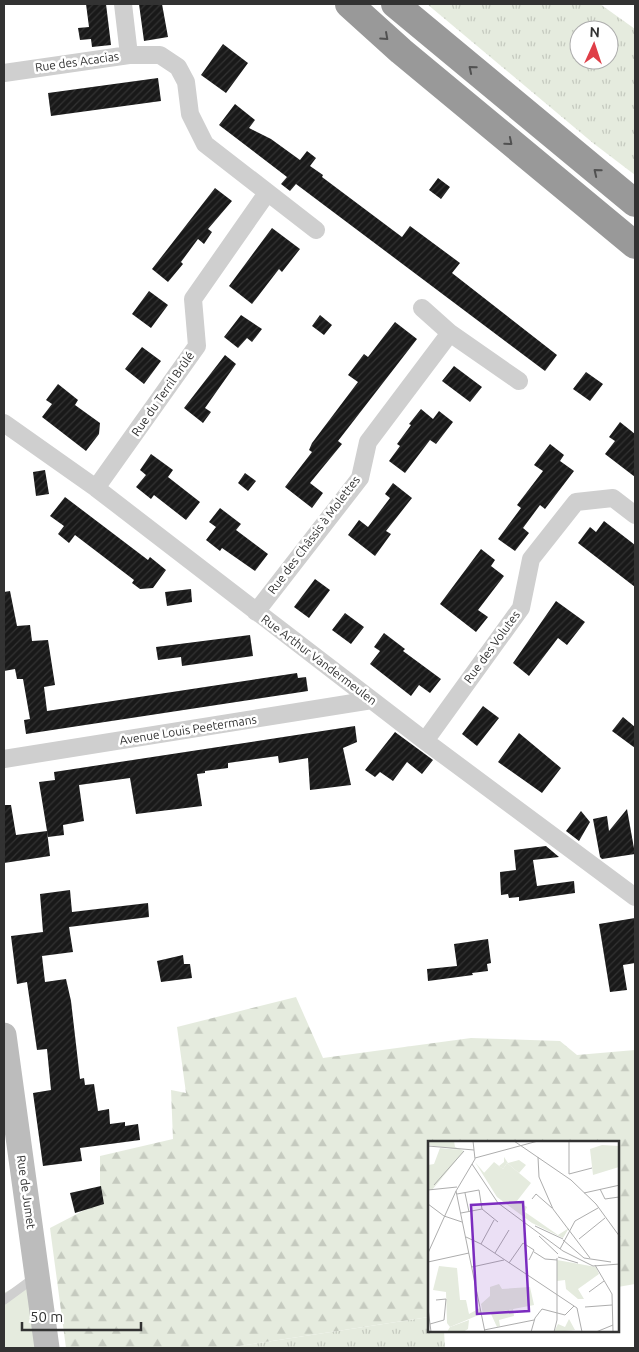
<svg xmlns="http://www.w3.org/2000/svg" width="639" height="1352" font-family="Ubuntu,sans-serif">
  <defs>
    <pattern id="grass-tufts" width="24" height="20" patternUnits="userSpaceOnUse" patternTransform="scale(1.25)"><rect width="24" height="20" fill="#e5ebde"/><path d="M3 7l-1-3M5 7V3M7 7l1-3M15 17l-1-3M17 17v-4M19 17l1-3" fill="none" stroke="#c5cabf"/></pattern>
    <pattern id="forest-firs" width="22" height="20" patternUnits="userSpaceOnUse" patternTransform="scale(1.25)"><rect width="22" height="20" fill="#e5ebde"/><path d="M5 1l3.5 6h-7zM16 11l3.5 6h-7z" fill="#c5cabf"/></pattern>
    <pattern id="building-hatch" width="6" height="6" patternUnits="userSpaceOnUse" patternTransform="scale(1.25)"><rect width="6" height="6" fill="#191919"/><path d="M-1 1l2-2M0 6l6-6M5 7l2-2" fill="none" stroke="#323232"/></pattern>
  </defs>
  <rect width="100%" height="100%" fill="#fff"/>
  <!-- grass -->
  <path fill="url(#grass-tufts)" fill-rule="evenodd" d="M427 4H600L635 29V175L593 143ZM579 30H609V60H579Z
    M429 1317V1331H444L445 1348H226Z"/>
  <!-- forest -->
  <path fill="url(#forest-firs)" d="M296 997 323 1058 471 1038 560 1041 577 1055 635 1050V1284L618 1287V1142H429V1317L226 1348H66L50 1228 100 1202V1156L173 1139 171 1090 186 1093 177 1027Z"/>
  <!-- garden -->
  <path fill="#e5ebde" d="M37 1275 47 1348H4V1293Z"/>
  <!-- building -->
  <path fill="url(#building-hatch)" d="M86 4H106L111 45 92 47 91 39 80 40 78 28 89 27Z
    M139 4H162L168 37 144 41Z
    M223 44 248 63 226 93 201 75Z
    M158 78 161 101 51 116 48 93Z
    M235 104 255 120 249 128 271 139 300 160 307 151 316 158 310 166 323 175 322 177 402 237 410 226 460 263 452 273 557 355 545 371 296 184 290 191 281 184 287 177 219 125Z
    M438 178 450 187 441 199 429 190Z
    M215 188 232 201 208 229 212 232 204 244 198 239 181 262 183 264 168 282 152 269Z
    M272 228 300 249 282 272 279 269 252 304 229 286Z
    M149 291 168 305 151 328 132 314Z
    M241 315 262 329 252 342 247 338 238 348 224 337Z
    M320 315 332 325 324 335 312 326Z
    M395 322 417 339 338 441 342 444 310 483 323 493 312 508 285 487 312 452 309 450 312 443 358 382 348 375 364 354 368 357Z
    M142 347 161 361 144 384 125 369Z
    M225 355 236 364 205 408 211 412 203 423 184 408Z
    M454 366 482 387 470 402 442 381Z
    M586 372 603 384 590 401 573 389Z
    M58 384 78 400 75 405 100 423 99 434 86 451 42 417 52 404 46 400Z
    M421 409 433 419 439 411 453 422 436 444 430 440 405 473 389 461 400 446 397 444 411 425 409 424Z
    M620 422 635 434V477L605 454 615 441 609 437Z
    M550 444 564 455 560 461 574 471 545 509 540 505 523 528 529 533 515 551 498 539 521 508 517 505 543 471 534 465Z
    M151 454 173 470 168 477 200 502 186 520 154 495 151 499 136 487 146 475 140 470Z
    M45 470 49 494 36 496 33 472Z
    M245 473 256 481 248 491 238 483Z
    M393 483 412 498 386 531 391 534 375 556 348 535 359 520 368 527 390 498 385 494Z
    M65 497 148 560 150 557 166 570 153 588 140 589 132 583 134 580 75 535 69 543 58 534 64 526 50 516Z
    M220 508 241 524 236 530 268 554 255 571 222 548 220 551 206 540 216 527 209 522Z
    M604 521 635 545V587L578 543 590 527 596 532Z
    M481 549 495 560 491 566 504 576 478 610 488 617 476 632 440 604Z
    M315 579 330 590 309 618 294 607Z
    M191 589 192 602 167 606 165 592Z
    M10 591 17 626 30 625 32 641 48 640 55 685 44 687 47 711 297 673 298 678 306 677 308 691 26 734 24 720 30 719 23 679H17L15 669 4 671V592Z
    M556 601 585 622 567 645 558 638 529 676 513 663Z
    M345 613 364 627 351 644 332 630Z
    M384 633 405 649 403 651 441 679 430 693 419 685 411 696 370 664 380 651 374 647Z
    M250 635 253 656 182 666 181 657 158 660 156 647Z
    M483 706 499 718 477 746 462 734Z
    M623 717 635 727V748L612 731Z
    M355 726 357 742 343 748 351 785 310 790 308 758 279 763 278 756 228 763V768L205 771V773L197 774 202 806 136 814 130 778 79 785 84 821 63 825 64 835 48 837 39 782 55 780 54 772Z
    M395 732 433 760 422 774 407 762 393 781 380 772 375 777 365 770Z
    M519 733 561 768 542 793 498 762Z
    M4 805H11L16 835 47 831 50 856 4 863Z
    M627 809 635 854 602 859 600 857 593 819 607 816 609 831Z
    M581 811 590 822 579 841 566 831Z
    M546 846 559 857 533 860 537 886 574 881 575 893 519 901V897L509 898 508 894 501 895 500 872 516 870 514 850Z
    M70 890 72 912 148 903 149 917 69 927 73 952 42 956 45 982 66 979 71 1001 80 1079 84 1078 85 1085 94 1084 98 1111 109 1109 110 1124 125 1122V1126L138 1124 140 1140 80 1148 82 1161 43 1166 33 1093 51 1090 47 1049 37 1050 27 982 17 984 11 936 43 932 40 894Z
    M635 918V963L623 965 627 990 610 992 599 924Z
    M488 939 491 963 487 964 488 971 472 973 473 975 428 981 427 969 457 966 454 944Z
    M183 955 184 964H190L192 978 161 982 157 961Z
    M101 1186 104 1204 75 1213 70 1193Z"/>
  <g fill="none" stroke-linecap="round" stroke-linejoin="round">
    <!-- lane -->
    <path stroke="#cfcfcf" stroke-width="9" d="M4 1300 34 1278"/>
    <!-- street -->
    <path stroke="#cfcfcf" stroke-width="18" d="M129 55H160L178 67 186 82 190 114 205 144 316 230
      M4 73 129 55 123 4
      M422 308 450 333 519 381
      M4 423 96 488 425 741 635 897
      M96 488 197 346 193 299 267 193
      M256 612 360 478 368 442 450 333
      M425 741 521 608 531 559 576 502 613 498 635 515
      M4 759 372 700"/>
    <!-- secondary -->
    <path stroke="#bcbcbc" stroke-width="25" d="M4 1035 47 1348"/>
    <!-- highway -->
    <path stroke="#999" stroke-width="28" d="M349 4 401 51 635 245
      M395 4 635 203"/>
  </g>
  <!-- one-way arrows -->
  <defs><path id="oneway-chevron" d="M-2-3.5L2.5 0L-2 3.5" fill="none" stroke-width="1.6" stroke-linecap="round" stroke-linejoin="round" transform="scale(1.25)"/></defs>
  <g stroke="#515151">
    <use href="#oneway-chevron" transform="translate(385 37) rotate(42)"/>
    <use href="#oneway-chevron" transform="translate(472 69) rotate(-140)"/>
    <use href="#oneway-chevron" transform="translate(509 142) rotate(40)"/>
    <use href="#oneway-chevron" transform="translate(597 172) rotate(-141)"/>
  </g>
  <g text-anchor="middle" stroke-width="5" stroke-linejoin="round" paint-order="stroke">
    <!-- street labels -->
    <g font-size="12" fill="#323232" stroke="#fff">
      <text transform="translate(77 62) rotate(-8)" y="4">Rue des Acacias</text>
      <text transform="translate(163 394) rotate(-55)" y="4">Rue du Terril Brûlé</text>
      <text transform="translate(314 535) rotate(-53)" y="4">Rue des Châssis à Molettes</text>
      <text transform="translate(492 647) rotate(-54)" y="4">Rue des Volutes</text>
      <text transform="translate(319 660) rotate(37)" y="4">Rue Arthur Vandermeulen</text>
      <text transform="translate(188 730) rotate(-9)" y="4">Avenue Louis Peetermans</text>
      <text transform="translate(26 1192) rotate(82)" y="4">Rue de Jumet</text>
    </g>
  </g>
  <!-- overview -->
  <g transform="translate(428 1141)">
    <rect width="191" height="191" fill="#fff"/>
    <path d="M174 4 191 5V26L165 34 162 8ZM76 16 80 22 91 19 98 24 91 32 79 22 75 28 71 25 76 21ZM47 21 81 61 89 60 99 66 97 71 130 94 141 87 135 97 104 82 69 56ZM85 168 86 175 71 179 72 185 69 186 63 173ZM141 178 147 189 126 191 130 183 137 186ZM41 179 40 188 35 191H19L22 186Z" fill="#e5ebde"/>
    <path d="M0 0H26L27 6 36 10 4 49H0V24L6 23 12 7 32 9 0 4ZM129 119 168 126 171 133 150 148 156 158H150L138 148 137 139 129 140ZM71 143 74 148 102 146 106 164 55 174 53 163 62 155V146Z" fill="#e5ebde"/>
    <path d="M66 21 75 28 79 22 103 42 89 60 81 61 67 50 55 33Z" fill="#e5ebde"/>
    <path d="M11 125 29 127 32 159H38L41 173 52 167 53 173 22 186 19 182 18 151 5 149Z" fill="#e5ebde"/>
    <path fill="none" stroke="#adadad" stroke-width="1" d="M45 0 47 18 28 50 57 191M86 0 143 39 168 63 192 96M0 5 46 9M110 16 111 36 125 68 162 117M47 17 110 0M44 23 70 62 135 110 165 125 192 123M141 33V0M141 33 164 27M6 44 36 10M172 48 177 58 191 56M0 49 29 46M37 52 41 71M156 52 192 44M29 53 51 49 54 68 33 72M104 58 108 53 124 67M0 63 16 75 34 81M54 68 70 81M107 85 135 98M111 95 130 113M38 96 53 103 149 167 154 191M151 98 177 77M135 99 156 117 183 121M53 103 66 79M132 108 147 80 170 67M106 111 117 118 129 119M0 112 28 50M67 112 81 89M130 116 150 122M0 121 41 112M81 122 95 102 106 109 101 119M167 124 184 153 185 191M44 126 76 119M161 151 176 140M157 166 184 164M0 167 3 191M2 183 16 179 18 158 8 159M56 189 106 179M103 191 107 177 114 168 137 174 146 165M126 191 129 179V117M168 191 185 184"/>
    <path fill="#7b2cbf" fill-opacity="0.15" stroke="#7b2cbf" stroke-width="2.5" d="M95 61 101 170 49 173 43 64Z"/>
    <rect width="191" height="191" fill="none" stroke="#323232" stroke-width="2.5"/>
  </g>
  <!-- border -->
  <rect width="639" height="1352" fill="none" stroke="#323232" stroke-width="10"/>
  <!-- north arrow -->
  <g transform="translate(594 45) rotate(3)"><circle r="24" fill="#ffffff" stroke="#adadad"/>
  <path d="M0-4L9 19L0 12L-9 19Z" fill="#df3e47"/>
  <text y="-8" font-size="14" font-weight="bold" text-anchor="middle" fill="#323232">N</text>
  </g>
  <!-- scale -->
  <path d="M22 1322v8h119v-8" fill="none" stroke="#323232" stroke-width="2.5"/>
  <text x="30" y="1322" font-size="15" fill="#323232" stroke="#ffffff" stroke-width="4" paint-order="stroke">50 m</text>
</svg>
